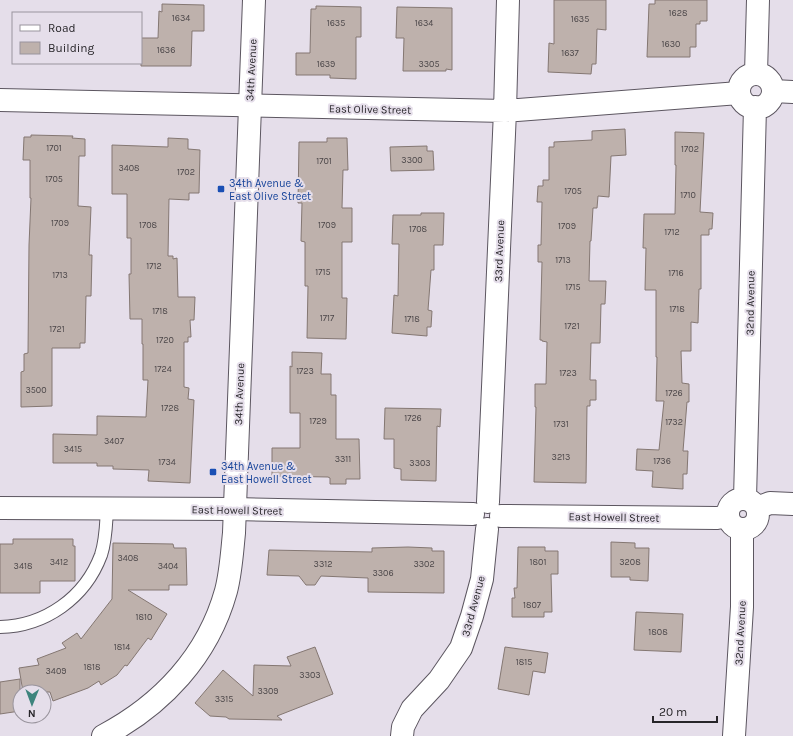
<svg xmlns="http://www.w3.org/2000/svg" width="793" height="736" font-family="Karla,sans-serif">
  <rect width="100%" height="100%" fill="#e5deea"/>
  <!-- building -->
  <path fill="#beb1ac" stroke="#847772" d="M554 0H606V30L597 29 596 64H592L591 74 548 72 549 43 554 44Z
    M655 0H707V21H700V24H696V47H690V57H647L649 4H655Z
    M162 4 204 5V31H192L191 66H141V38H158L159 11 162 12Z
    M316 6 361 7V37H356V79L330 78V75H296V53H310L311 9H316Z
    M397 7 452 8V70L446 69V71H403L404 38H396Z
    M625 129 626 155 611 156 609 197 598 196 597 208H593L591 241H590L589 281H606L605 304H601L600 343H591L590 380H596V400H590V406H587L586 483 534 482 536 407H535V384H546L547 342 542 341V340H540L542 262H538V245H541L542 202H537L538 186H543V180H549V147H554V142L592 140V131Z
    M675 132 704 133 700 212 713 213 712 229H709V235H701V289H699L698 323 691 322V351H681L682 383 689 384V402H687L683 451H688L687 474H683V489L652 487 653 471 636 470 637 449 659 450 664 401H656L657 357H656V290H645L646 248H643L644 214H675L676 165H675Z
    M31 135 73 136 72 138 85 139V156H79L78 206 91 207 89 255H92L91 296H86L85 343H80V348H52V406L21 407V372L24 371V354L28 353 29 245 31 198H30V160H23L24 137H31Z
    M168 138 188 139V149L200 150 199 193H189V200L169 199 168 256H173V259L177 258 178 297H195L194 320H190L191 337H188V342H184V387L189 388 188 399 194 400 190 483 148 481 149 470 113 469V466H97V463H53V434L97 435V416L146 417 148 380H143V344H142V319H130L129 274H131V238H127V194H112V145L168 147Z
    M327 138H347L348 170H343L342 208H352V242H342V298H347L346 339 307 338 308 286H305V242L301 241 302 203H298L299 142H327Z
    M427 146V151H433L434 170 391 171 390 147Z
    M421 213H444L443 245H434V270H431L428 310 432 311 431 327H427V336L392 333 394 295 398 296 399 244H392L393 215H421Z
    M292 352 322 353 321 374H331V395H336V439H359L360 479H346V484H330V478L328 477 272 476V448H300V413H290V366L292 367Z
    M385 408 441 409 440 427 437 426 436 481 401 480V469L394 468V439H384Z
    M13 539H73V546H75V581H40V593H0V544H13Z
    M611 542 635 543V548H649L648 581 630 580V577H611Z
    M113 543 173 544 174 548H186L187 585H169V590H128L167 614 151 640 148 638 127 666 125 665 117 675 101 685 99 681 88 688 53 701 50 692H23L19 668 39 665 37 659 66 648 62 643 77 633 81 639 112 599Z
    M408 547 432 548V551H444V593L368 592V578L321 576 315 585H306L299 576 267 575 269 550 372 552V548Z
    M518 547H545V551H558V574H551L552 612H544V617H512V598H515L514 588H517Z
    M636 612 683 614 681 652 634 650Z
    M315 647 333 694 277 716 282 720 229 719 226 717 210 716 195 703 223 670 253 696 254 665 291 666 287 657Z
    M505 647 548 653 545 673 533 671 529 695 498 689Z
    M20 679V711L0 714V682Z"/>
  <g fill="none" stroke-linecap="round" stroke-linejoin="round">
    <defs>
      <path id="service" d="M0 627C45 626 85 598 101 555 106 540 106 525 107 509"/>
      <path id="minor" d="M756 74 758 0
        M739 91a17 17 0 1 1 34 0a17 17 0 1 1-34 0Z
        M773 91 793 92
        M0 100 505 111 739 93
        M728 514a15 15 0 1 1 30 0a15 15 0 1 1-30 0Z
        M745 499 755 107
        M488 502 505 111 508 0
        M0 508 234 509 473 514
        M757 508 770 503 793 504
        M501 516 717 518 728 516
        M402 736 403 727 412 709 439 680 461 648 472 616 482 579 487 529
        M734 736 742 607V529"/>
      <path id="tertiary" d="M103 736C162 705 208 656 226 591 231 572 232 552 234 533L254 0"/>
    </defs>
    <!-- service casing -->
    <use href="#service" stroke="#5c5660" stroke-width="14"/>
    <!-- minor casing -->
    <use href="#minor" stroke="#5c5660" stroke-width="24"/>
    <!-- tertiary casing -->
    <use href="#tertiary" stroke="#5c5660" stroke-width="24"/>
    <!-- service -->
    <use href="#service" stroke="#fff" stroke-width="12"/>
    <!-- minor -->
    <use href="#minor" stroke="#fff" stroke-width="22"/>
    <!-- tertiary -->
    <use href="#tertiary" stroke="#fff" stroke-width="22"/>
  </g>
  <!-- markers -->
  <g fill="#1a4fb4" stroke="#e5deea" stroke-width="1.5">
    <rect x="217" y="185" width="8" height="8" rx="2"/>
    <rect x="209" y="468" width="8" height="8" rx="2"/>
  </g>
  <g text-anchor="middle" stroke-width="4" stroke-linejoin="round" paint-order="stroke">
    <!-- number labels -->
    <g font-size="9" fill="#4d484a">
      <text x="678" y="16">1628</text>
      <text x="181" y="21">1634</text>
      <text x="580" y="22">1635</text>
      <text x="336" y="26">1635</text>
      <text x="424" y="26">1634</text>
      <text x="671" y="47">1630</text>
      <text x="166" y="53">1636</text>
      <text x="570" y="56">1637</text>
      <text x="326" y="67">1639</text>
      <text x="429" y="67">3305</text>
      <text x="54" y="151">1701</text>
      <text x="690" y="152">1702</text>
      <text x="412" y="163">3300</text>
      <text x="324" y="164">1701</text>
      <text x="129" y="171">3408</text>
      <text x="186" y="175">1702</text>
      <text x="54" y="182">1705</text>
      <text x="573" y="194">1705</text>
      <text x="688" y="198">1710</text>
      <text x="60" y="226">1709</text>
      <text x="148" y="228">1708</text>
      <text x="327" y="228">1709</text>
      <text x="567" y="229">1709</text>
      <text x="418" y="232">1708</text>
      <text x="672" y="235">1712</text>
      <text x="563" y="263">1713</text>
      <text x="154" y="269">1712</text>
      <text x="323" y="275">1715</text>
      <text x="676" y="276">1716</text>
      <text x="60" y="278">1713</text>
      <text x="573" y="290">1715</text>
      <text x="677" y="312">1718</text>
      <text x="160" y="314">1718</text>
      <text x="327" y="321">1717</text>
      <text x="412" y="322">1718</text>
      <text x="572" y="329">1721</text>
      <text x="57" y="332">1721</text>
      <text x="165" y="343">1720</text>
      <text x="163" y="372">1724</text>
      <text x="305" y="374">1723</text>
      <text x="568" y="376">1723</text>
      <text x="36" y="393">3500</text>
      <text x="674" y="396">1726</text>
      <text x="170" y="411">1728</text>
      <text x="413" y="421">1726</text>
      <text x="318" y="424">1729</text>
      <text x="674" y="425">1732</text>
      <text x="561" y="427">1731</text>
      <text x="114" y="444">3407</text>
      <text x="73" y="452">3415</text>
      <text x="561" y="460">3213</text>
      <text x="343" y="462">3311</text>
      <text x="662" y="464">1736</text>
      <text x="167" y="465">1734</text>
      <text x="420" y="466">3303</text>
      <text x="128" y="561">3408</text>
      <text x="59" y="565">3412</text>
      <text x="538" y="565">1801</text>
      <text x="630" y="565">3208</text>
      <text x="323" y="567">3312</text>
      <text x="424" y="567">3302</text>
      <text x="23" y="569">3418</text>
      <text x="168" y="569">3404</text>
      <text x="383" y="576">3306</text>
      <text x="532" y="608">1807</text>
      <text x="144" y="620">1810</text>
      <text x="658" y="635">1808</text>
      <text x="122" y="650">1814</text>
      <text x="524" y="665">1815</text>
      <text x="92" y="670">1818</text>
      <text x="56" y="674">3409</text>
      <text x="310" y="678">3303</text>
      <text x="268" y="694">3309</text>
      <text x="224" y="702">3315</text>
    </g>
    <!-- street labels -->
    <g font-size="11" fill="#272529" stroke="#e5deea">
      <text transform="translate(251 70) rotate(-87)" y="4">34th Avenue</text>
      <text transform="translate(370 109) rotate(1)" y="4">East Olive Street</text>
      <text transform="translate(499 251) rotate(-88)" y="4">33rd Avenue</text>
      <text transform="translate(750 303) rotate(-89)" y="4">32nd Avenue</text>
      <text transform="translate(239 394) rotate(-88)" y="4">34th Avenue</text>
      <text transform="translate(237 510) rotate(1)" y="4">East Howell Street</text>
      <text transform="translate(614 517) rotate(1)" y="4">East Howell Street</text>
      <text transform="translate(473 606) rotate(-75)" y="4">33rd Avenue</text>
      <text transform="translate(740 633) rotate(-87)" y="4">32nd Avenue</text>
    </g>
    <!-- transit labels -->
    <g font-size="11" fill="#164399" stroke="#e5deea" text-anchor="start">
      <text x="229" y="187">34th Avenue &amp;<tspan x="229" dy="13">East Olive Street</tspan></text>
      <text x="221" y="470">34th Avenue &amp;<tspan x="221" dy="13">East Howell Street</tspan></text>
    </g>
  </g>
  <!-- legend -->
  <rect x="12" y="12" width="130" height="52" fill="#e5deea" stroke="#99949d"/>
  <rect x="20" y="25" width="20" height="6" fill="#ffffff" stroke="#99949d"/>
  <text x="48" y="32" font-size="12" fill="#272529">Road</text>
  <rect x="20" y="42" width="20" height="12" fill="#beb1ac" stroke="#99949d"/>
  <text x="48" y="52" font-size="12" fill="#272529">Building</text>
  <!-- north arrow -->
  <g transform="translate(32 704) rotate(181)"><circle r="19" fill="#e5deea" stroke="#99949d"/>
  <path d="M0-3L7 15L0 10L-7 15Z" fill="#3d847d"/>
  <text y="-6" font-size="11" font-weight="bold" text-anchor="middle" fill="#272529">N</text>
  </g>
  <!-- scale -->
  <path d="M653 716v6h64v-6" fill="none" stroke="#272529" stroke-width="2"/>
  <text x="659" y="716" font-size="12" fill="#272529" stroke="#e5deea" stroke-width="3" paint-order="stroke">20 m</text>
</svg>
